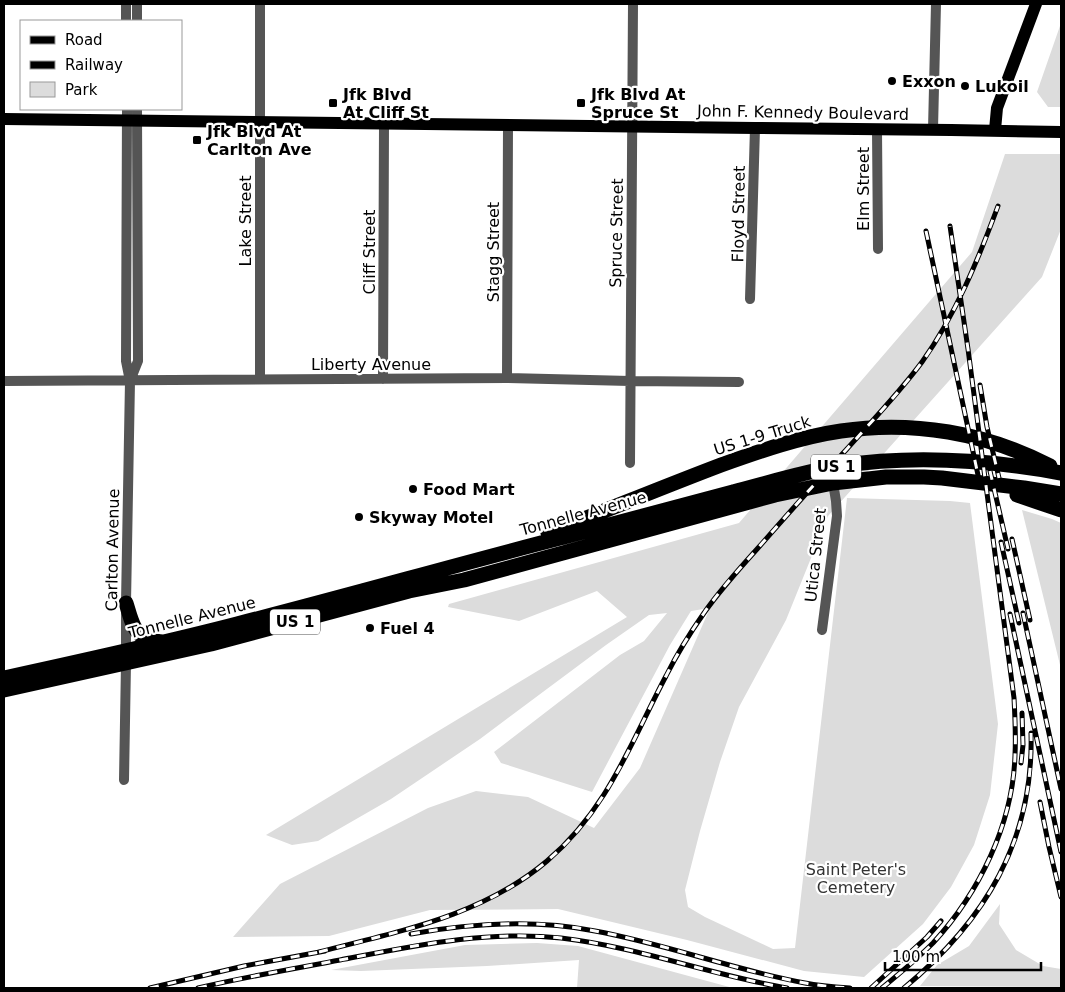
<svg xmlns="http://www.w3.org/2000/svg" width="1065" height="992" font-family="'DejaVu Sans',sans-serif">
  <rect width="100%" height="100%" fill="#fff"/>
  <!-- green -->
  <path fill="#dcdcdc" d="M1061 23V107H1048L1037 92Z
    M1005 154H1061V229L1042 277 828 516 786 620 739 707 720 762 700 831 685 890 688 907 705 917 773 949 795 948 847 498 950 501 970 503 998 724 990 795 974 845 951 887 923 924 864 977 804 971 687 940 558 909 430 910 329 936 233 937 280 884 428 808 476 791 528 797 594 828 640 768 710 608 691 611 670 645 592 792 501 763 494 752 620 655 644 641 667 613 649 615 606 645 480 739 391 799 318 841 292 845 266 835 627 617 597 591 519 621 448 607 449 604 739 523 972 252Z
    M1022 510 1052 519 1061 523V669Z
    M1000 904 999 924 1016 950 1043 966 1061 969V987L920 986 937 965 969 946Z
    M537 943 578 946 733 988H577L579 960 487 966 361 971 331 970 465 945Z"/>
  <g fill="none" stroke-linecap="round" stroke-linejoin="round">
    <!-- street -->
    <path stroke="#555" stroke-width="10" d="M126 4V21
      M137 4V21
      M933 129 936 4
      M877 130 878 249
      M750 299 755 128
      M507 378 508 125
      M260 379V4
      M383 379 384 124
      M4 381 507 378 630 381 739 382
      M130 381 138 361 137 109
      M630 463 633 4
      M822 630 837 516 836 501 833 483
      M124 780 126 663V603L130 381 126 361 127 109"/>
    <!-- primary -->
    <path stroke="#000" stroke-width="12" d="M4 119 755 128 951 130 1061 132
      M995 130 997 108 1036 4"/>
    <!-- highway -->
    <path stroke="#000" stroke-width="15" d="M1017 495 1061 510
      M548 533C605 511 663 487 721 465 760 451 800 437 841 431 912 420 987 433 1050 466
      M126 603C130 615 133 633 146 639 150 641 156 641 162 642
      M4 678C82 661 160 644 237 624 347 596 455 565 564 537 621 522 677 507 733 492 768 483 803 472 839 466 911 455 989 460 1061 473
      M4 690 211 644 409 591 464 580 775 495 833 483 886 477H924L942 478 1024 488 1061 494"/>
    <defs>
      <path id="rail" d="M926 231 978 475
        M980 385 987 427 999 478
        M990 471 1008 549
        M1012 539 1030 620
        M1001 542 1019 623
        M1023 613 1061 789
        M1010 614 1061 852
        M1021 763 1023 745 1022 713
        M1040 802 1049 847 1061 897
        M411 934C472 923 534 919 595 931 666 944 734 970 805 983 820 986 835 987 850 988
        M319 952C400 931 482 916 547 861 608 809 630 744 666 676 677 654 690 633 704 613 720 590 739 569 758 548 787 515 816 482 846 450 872 421 899 393 922 362 956 314 978 260 998 206
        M150 988 244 966 325 951
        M198 988C245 977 292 969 340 960 413 946 486 930 561 938 638 947 711 975 787 988
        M871 988 927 937 941 921
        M882 988C899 974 917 959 933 943 979 893 1013 824 1015 755 1016 736 1015 717 1014 698L968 349 950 226
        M904 988C985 921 1034 840 1031 733"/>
    </defs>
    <!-- rail casing -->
    <use href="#rail" stroke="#000" stroke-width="5"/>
    <!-- rail -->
    <use href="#rail" stroke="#fff" stroke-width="3" stroke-dasharray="9" stroke-linecap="butt"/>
  </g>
  <!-- markers -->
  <g fill="#000" stroke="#fff" stroke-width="2">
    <circle cx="892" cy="81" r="5"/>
    <circle cx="965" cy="86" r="5"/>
    <rect x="328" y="98" width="10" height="10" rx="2.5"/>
    <rect x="576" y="98" width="10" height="10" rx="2.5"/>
    <rect x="192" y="135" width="10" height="10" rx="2.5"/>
    <circle cx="413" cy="489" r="5"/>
    <circle cx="359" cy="517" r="5"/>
    <circle cx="370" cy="628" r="5"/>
  </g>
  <g text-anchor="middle" stroke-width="4.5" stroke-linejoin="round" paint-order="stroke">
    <!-- shield labels -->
    <g fill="#fff" stroke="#4c4c4c" stroke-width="1">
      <rect x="811" y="454.5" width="50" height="25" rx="4"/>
      <rect x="270" y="609.5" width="50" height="25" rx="4"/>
    </g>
    <g font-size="15" font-weight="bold" fill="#000">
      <text x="836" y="472">US 1</text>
      <text x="295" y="627">US 1</text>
    </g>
    <!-- poi labels -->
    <g font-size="16" font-weight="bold" fill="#000" stroke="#fff" text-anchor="start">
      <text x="902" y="87">Exxon</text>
      <text x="975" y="92">Lukoil</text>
      <text x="343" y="100">Jfk Blvd<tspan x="343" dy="18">At Cliff St</tspan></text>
      <text x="591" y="100">Jfk Blvd At<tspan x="591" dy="18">Spruce St</tspan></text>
      <text x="207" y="137">Jfk Blvd At<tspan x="207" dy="18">Carlton Ave</tspan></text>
      <text x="423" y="495">Food Mart</text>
      <text x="369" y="523">Skyway Motel</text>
      <text x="380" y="634">Fuel 4</text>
    </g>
    <!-- street labels -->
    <g font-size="16" fill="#000" stroke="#fff">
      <text transform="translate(803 112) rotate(1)" y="6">John F. Kennedy Boulevard</text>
      <text transform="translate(863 189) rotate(-90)" y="6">Elm Street</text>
      <text transform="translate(738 214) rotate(-89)" y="6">Floyd Street</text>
      <text transform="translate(245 221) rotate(-90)" y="6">Lake Street</text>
      <text transform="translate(616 233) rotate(-89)" y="6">Spruce Street</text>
      <text transform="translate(369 252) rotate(-90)" y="6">Cliff Street</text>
      <text transform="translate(493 252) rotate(-90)" y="6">Stagg Street</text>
      <text x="371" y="370">Liberty Avenue</text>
      <text transform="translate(762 435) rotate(-17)" y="6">US 1-9 Truck</text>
      <text transform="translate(583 513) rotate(-15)" y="6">Tonnelle Avenue</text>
      <text transform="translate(112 550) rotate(-89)" y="6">Carlton Avenue</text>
      <text transform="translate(815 555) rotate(-84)" y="6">Utica Street</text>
      <text transform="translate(192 617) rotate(-14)" y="6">Tonnelle Avenue</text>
    </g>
    <!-- park labels -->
    <g font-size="16" fill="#333" stroke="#fff">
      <text x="856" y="875">Saint Peter's<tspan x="856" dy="18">Cemetery</tspan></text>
    </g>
  </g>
  <!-- border -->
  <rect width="1065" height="992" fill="none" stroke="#000000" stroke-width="10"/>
  <!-- legend -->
  <rect x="20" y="20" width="162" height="90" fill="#ffffff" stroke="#999999"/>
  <rect x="30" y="36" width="25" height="8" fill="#000000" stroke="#999999"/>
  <text x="65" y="45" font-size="15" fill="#000000">Road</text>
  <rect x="30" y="61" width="25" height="8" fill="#000000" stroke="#999999"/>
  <text x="65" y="70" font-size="15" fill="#000000">Railway</text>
  <rect x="30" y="82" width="25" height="15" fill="#dcdcdc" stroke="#999999"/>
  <text x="65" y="95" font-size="15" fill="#000000">Park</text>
  <!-- scale -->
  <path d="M885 962v8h156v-8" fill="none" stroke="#000000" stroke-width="2.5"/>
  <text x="892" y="962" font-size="15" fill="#000000" stroke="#ffffff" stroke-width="4" paint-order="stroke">100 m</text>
</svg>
